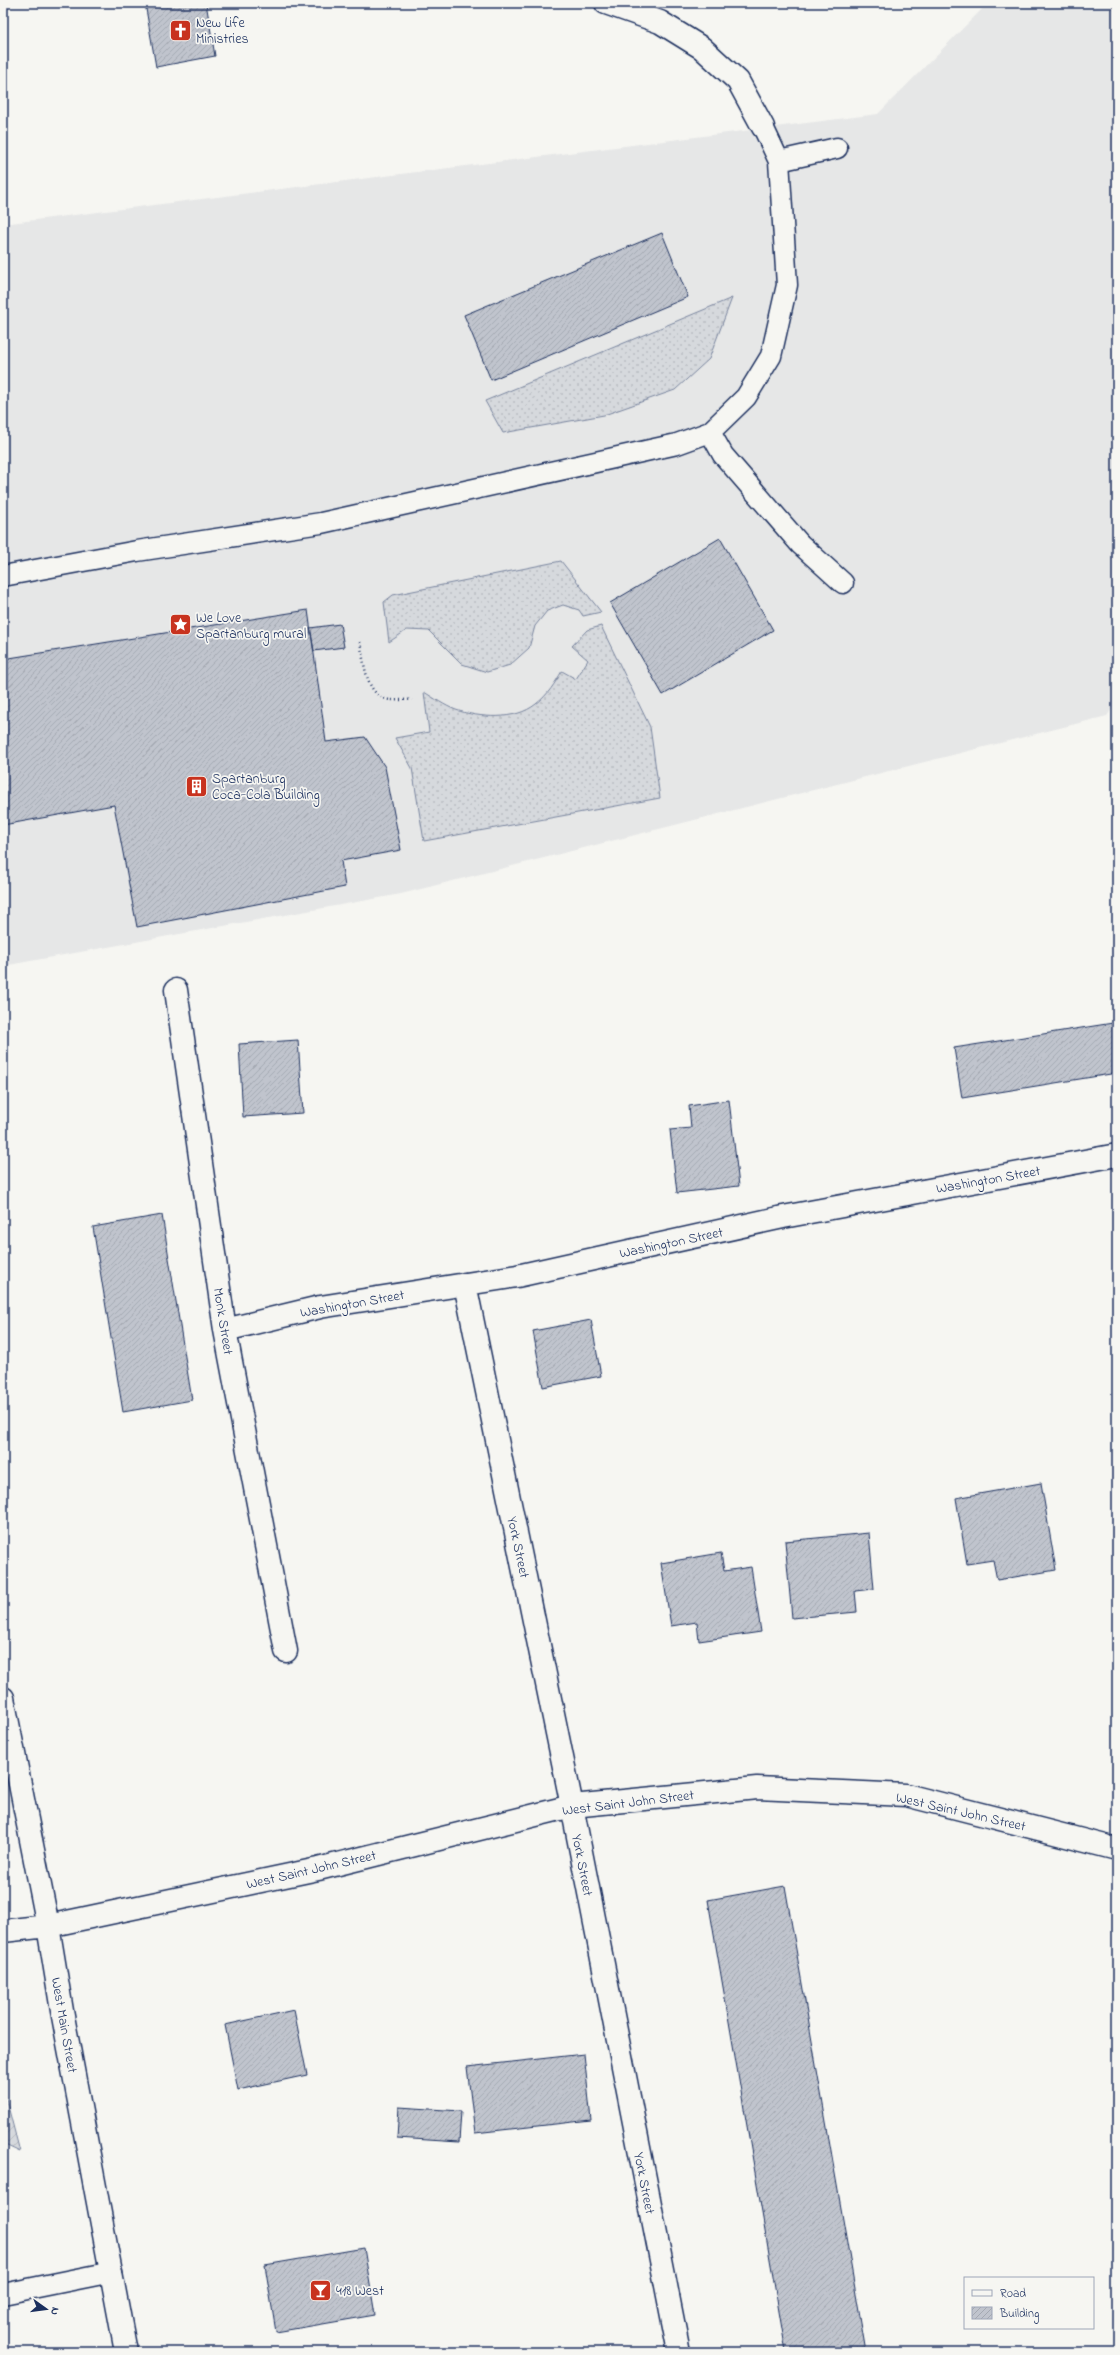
<svg xmlns="http://www.w3.org/2000/svg" width="1120" height="2355" font-family="'Indie Flower',sans-serif">
  <defs>
    <pattern id="grass-dots" width="8" height="8" patternUnits="userSpaceOnUse"><rect width="8" height="8" fill="#d6d9dd"/><path d="M2 2h.1M6 6h.1" fill="none" stroke="#b7bbc0" stroke-width="1.8" stroke-linecap="round"/></pattern>
    <pattern id="garden-furrows" width="10" height="10" patternUnits="userSpaceOnUse"><rect width="10" height="10" fill="#d6d9dd"/><path d="M-1 1l2-2M0 10L10 0M9 11l2-2" fill="none" stroke="#b7bbc0"/></pattern>
    <pattern id="building-hatch" width="6" height="6" patternUnits="userSpaceOnUse"><rect width="6" height="6" fill="#c0c4cd"/><path d="M-1 1l2-2M0 6l6-6M5 7l2-2" fill="none" stroke="#a4a9b2"/></pattern>
  </defs>
  <rect width="100%" height="100%" fill="#f6f6f2"/>
  <filter id="ink" filterUnits="userSpaceOnUse"><feTurbulence type="fractalNoise" baseFrequency=".025" numOctaves="2"/><feDisplacementMap in="SourceGraphic" scale="8" xChannelSelector="R" yChannelSelector="G"/><feConvolveMatrix kernelMatrix="1 2 1 2 8 2 1 2 1" color-interpolation-filters="sRGB"/></filter>
  <g filter="url(#ink)">
    <!-- built -->
    <path fill="#e6e7e7" d="M988 3H1117V702L1107 716 401 894 3 966V224L878 114Z"/>
    <!-- grass -->
    <path fill="url(#grass-dots)" stroke="#78849e" d="M732 298 709 359 675 390 604 415 503 433 485 401Z
      M561 561 601 612 583 616 579 610 563 605 547 611 535 626 529 648 510 665 487 672 462 664 429 631 407 630 389 642 384 602 393 595Z
      M601 626 650 727 660 798 424 841 412 768 395 738 429 732 424 692C434 698 445 706 456 710 480 718 515 721 536 704 548 695 555 683 562 671L576 679 588 660 572 646 587 630Z"/>
    <!-- garden -->
    <path fill="url(#garden-furrows)" stroke="#78849e" d="M3 2087 20 2152 3 2144Z"/>
    <!-- building -->
    <path fill="url(#building-hatch)" stroke="#1b2f5e" d="M145 3H206L215 56 156 67Z
      M662 233 688 297 491 380 464 315Z
      M720 538 773 630 663 695 610 603Z
      M308 610 326 742 365 737 385 767 401 850 341 861 345 887 137 927 114 805 3 825V659Z
      M340 624 344 647 314 651 310 628Z
      M1113 1023 1117 1045V1073L962 1098 954 1048Z
      M298 1040 303 1113 243 1117 239 1044Z
      M729 1100 739 1186 677 1193 670 1130 691 1128 689 1106Z
      M162 1215 192 1400 123 1412 93 1227Z
      M591 1320 601 1376 543 1387 533 1331Z
      M1041 1483 1056 1570 997 1580 993 1560 967 1564 956 1498Z
      M869 1533 874 1589 855 1591 857 1612 792 1618 785 1541Z
      M721 1553 724 1571 751 1567 761 1632 699 1641 697 1622 671 1626 661 1563Z
      M785 1886 866 2352H786L708 1900Z
      M294 2010 307 2075 238 2090 225 2025Z
      M584 2054 591 2120 475 2133 467 2067Z
      M399 2107 461 2111 459 2142 397 2138Z
      M364 2248 375 2315 276 2332 265 2265Z"/>
    <g fill="none" stroke-linecap="round" stroke-linejoin="round">
      <defs>
        <path id="lane" d="M779 161 837 148
          M710 432 723 455 800 544 843 583
          M3 576 137 551 321 523 677 444 710 432 746 397 771 356 787 285 779 161 763 127
          M3 2294 112 2272"/>
        <path id="street" d="M606 3 660 22 702 48 738 81 763 127
          M176 990 225 1330 286 1651
          M465 1284 572 1806 679 2352
          M225 1330 320 1307 517 1276 783 1217 1117 1155"/>
        <path id="secondary" d="M3 1931 48 1926 62 2011 126 2352"/>
        <path id="primary" d="M3 1698 48 1926 318 1869 572 1806 757 1788 906 1795 1117 1849"/>
      </defs>
      <!-- lane casing -->
      <use href="#lane" stroke="#1b2f5e" stroke-width="23"/>
      <!-- street casing -->
      <use href="#street" stroke="#1b2f5e" stroke-width="25"/>
      <!-- secondary casing -->
      <use href="#secondary" stroke="#1b2f5e" stroke-width="25"/>
      <!-- primary casing -->
      <use href="#primary" stroke="#1b2f5e" stroke-width="25"/>
      <!-- path -->
      <path stroke="#1b2f5e" stroke-width="2.5" stroke-dasharray="1 3" stroke-linecap="butt" d="M360 642C364 660 365 690 383 698 390 702 404 699 412 700"/>
      <!-- lane -->
      <use href="#lane" stroke="#f6f6f2" stroke-width="20"/>
      <!-- street -->
      <use href="#street" stroke="#f6f6f2" stroke-width="22"/>
      <!-- secondary -->
      <use href="#secondary" stroke="#f6f6f2" stroke-width="22"/>
      <!-- primary -->
      <use href="#primary" stroke="#f6f6f2" stroke-width="22"/>
    </g>
  </g>
  <!-- icons -->
  <defs>
    <symbol id="church-square" viewBox="-11 -11 22 22"><rect x="-9" y="-9" width="18" height="18" rx="4" fill="#c8321e" stroke="#f6f6f2"/><path d="M-1.2-6h2.4v3.5h3.3v2.4h-3.3V6h-2.4V-.1h-3.3v-2.4h3.3Z" fill="#fff"/></symbol>
    <symbol id="sight-square" viewBox="-11 -11 22 22"><rect x="-9" y="-9" width="18" height="18" rx="4" fill="#c8321e" stroke="#f6f6f2"/><path d="M0-6L1.8-2.2L6-1.7L2.9 1.2L3.7 5.4L0 3.3L-3.7 5.4L-2.9 1.2L-6-1.7L-1.8-2.2Z" fill="#fff"/></symbol>
    <symbol id="building-square" viewBox="-11 -11 22 22"><rect x="-9" y="-9" width="18" height="18" rx="4" fill="#c8321e" stroke="#f6f6f2"/><path d="M-4-6H4V6H1V3H-1V6H-4ZM-2.5-4.3h1.7v1.8h-1.7ZM.8-4.3h1.7v1.8H.8ZM-2.5-1h1.7V.8h-1.7ZM.8-1h1.7V.8H.8Z" fill="#fff"/></symbol>
    <symbol id="bar-square" viewBox="-11 -11 22 22"><rect x="-9" y="-9" width="18" height="18" rx="4" fill="#c8321e" stroke="#f6f6f2"/><path d="M-6-5H6L.8 .8V4.5H3.5V6h-7V4.5H-.8V.8Z" fill="#fff"/></symbol>
  </defs>
  <g fill-rule="evenodd">
    <use href="#church-square" x="168" y="18" width="25" height="25"/>
    <use href="#sight-square" x="168" y="612" width="25" height="25"/>
    <use href="#building-square" x="184" y="774" width="25" height="25"/>
    <use href="#bar-square" x="308" y="2278" width="25" height="25"/>
  </g>
  <g text-anchor="middle" stroke-width="3.5" stroke-linejoin="round" paint-order="stroke">
    <!-- poi labels -->
    <g font-size="14" fill="#1b2f5e" stroke="#f6f6f2" text-anchor="start">
      <text x="196" y="27">New Life<tspan x="196" dy="16">Ministries</tspan></text>
      <text x="196" y="622">We Love<tspan x="196" dy="16">Spartanburg mural</tspan></text>
      <text x="212" y="783">Spartanburg<tspan x="212" dy="16">Coca-Cola Building</tspan></text>
      <text x="336" y="2295">418 West</text>
    </g>
    <!-- street labels -->
    <g font-size="14" fill="#1b2f5e" stroke="#f6f6f2">
      <text transform="translate(988 1179) rotate(-10)" y="5">Washington Street</text>
      <text transform="translate(671 1242) rotate(-12)" y="5">Washington Street</text>
      <text transform="translate(352 1303) rotate(-10)" y="5">Washington Street</text>
      <text transform="translate(224 1321) rotate(81)" y="5">Monk Street</text>
      <text transform="translate(519 1547) rotate(78)" y="5">York Street</text>
      <text transform="translate(628 1802) rotate(-7)" y="5">West Saint John Street</text>
      <text transform="translate(961 1811) rotate(13)" y="5">West Saint John Street</text>
      <text transform="translate(583 1865) rotate(79)" y="5">York Street</text>
      <text transform="translate(311 1869) rotate(-13)" y="5">West Saint John Street</text>
      <text transform="translate(65 2025) rotate(80)" y="5">West Main Street</text>
      <text transform="translate(645 2183) rotate(79)" y="5">York Street</text>
    </g>
  </g>
  <!-- margin -->
  <rect width="1120" height="2355" fill="none" stroke="#f6f6f2" stroke-width="16"/>
  <rect x="8" y="8" width="1104" height="2339" fill="none" stroke="#1b2f5e" stroke-width="1.5" filter="url(#ink)"/>
  <!-- legend -->
  <rect x="964" y="2277" width="130" height="52" fill="#f6f6f2" stroke="#9ea6b7"/>
  <rect x="972" y="2290" width="20" height="6" fill="#f6f6f2" stroke="#9ea6b7"/>
  <text x="1000" y="2297" font-size="12" fill="#1b2f5e">Road</text>
  <rect x="972" y="2307" width="20" height="12" fill="url(#building-hatch)" stroke="#9ea6b7"/>
  <text x="1000" y="2317" font-size="12" fill="#1b2f5e">Building</text>
  <!-- north arrow -->
  <g transform="translate(46 2309) rotate(104)" stroke="#f6f6f2" stroke-width="3" paint-order="stroke">
  <path d="M0-3L7 15L0 10L-7 15Z" fill="#1b2f5e"/>
  <text y="-6" font-size="11" font-weight="bold" text-anchor="middle" fill="#1b2f5e">N</text>
  </g>
</svg>
